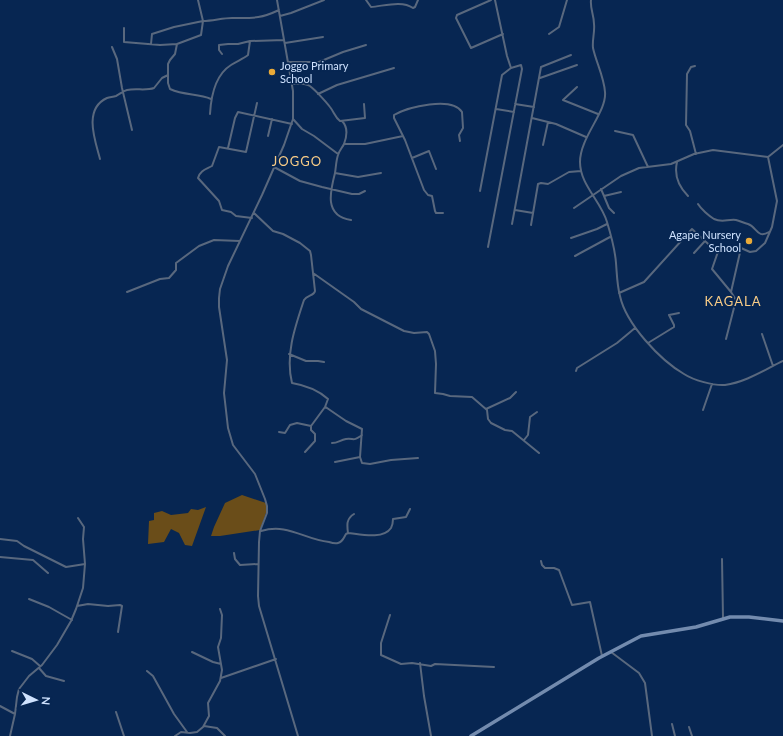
<svg xmlns="http://www.w3.org/2000/svg" width="783" height="736" font-family="Lato,sans-serif">
  <rect width="100%" height="100%" fill="#072652"/>
  <!-- forest -->
  <path fill="#6a4d19" d="M242 495 266 503V513L260 530 220 536H211L214 527 225 503Z
    M206 507 192 546 185 545 179 533 171 529 164 542 148 544 149 521 154 520V513L162 511 171 515 188 513 191 509 198 510Z"/>
  <g fill="none" stroke-linecap="round" stroke-linejoin="round">
    <!-- street -->
    <path stroke="#59687e" stroke-width="2" d="M277 0 293 91V119L284 145 262 195 228 266 220 289 219 298V307L227 360 224 393 228 428 233 445 255 474 265 499 267 506V513L260 531 259 542 258 596 259 606 298 736
      M366 0 371 7C384 6 402 0 413 8L415 7 418 0
      M491 0 457 15 456 18 471 48 503 34
      M495 0 507 56 511 68
      M591 0C590 9 594 15 594 24 595 32 592 40 593 48 596 62 604 77 605 92 607 112 580 137 580 162 580 185 601 201 607 222 611 235 615 250 616 263 617 275 617 285 620 296 626 324 660 360 684 374 693 380 714 386 725 385 746 382 764 370 783 361
      M280 16 291 13 324 0
      M124 28V42L160 45 177 44
      M549 34 559 27 567 0
      M285 43 323 37
      M151 44 152 34 174 27 203 21 198 0
      M112 47 117 59 122 88 132 130
      M222 54 219 50V45L228 44H238L250 41
      M288 62H319L343 52 366 45
      M695 66 691 67 687 74 686 125 690 131 696 154
      M540 78 577 65
      M292 84C297 84 303 83 308 85 312 86 327 103 330 107 334 112 335 117 340 121L365 118 364 104
      M577 87 563 100 598 114
      M318 94 337 85 394 68
      M211 99C198 93 185 96 170 89L168 83V64L170 60 175 54 177 44 201 35 203 21C213 21 222 18 232 18 253 18 260 19 279 10
      M515 104 534 107
      M496 109 514 112
      M210 114C211 96 215 75 231 65 237 61 243 59 248 55L250 41 284 40
      M532 118 556 124 586 137
      M293 119 302 129 314 136 338 154
      M342 121C348 127 347 136 344 144 342 148 339 151 338 155 336 161 336 167 335 173 330 192 324 216 351 220
      M615 131 633 135 648 167
      M268 136 272 119
      M344 144H365L403 136
      M543 145 548 122
      M228 148 235 118 238 112 292 124
      M412 158 429 151 436 169
      M100 159C95 140 83 109 107 98 110 97 113 97 116 96 120 94 123 91 127 90 136 88 146 91 154 88L162 78 168 75
      M677 162C674 175 678 186 688 196
      M274 167 300 181 322 187 352 194H359L365 191
      M335 173 358 177 381 173
      M601 189 604 196 621 192
      M480 191 502 75 511 68 521 65 522 69 488 247
      M604 196 609 208 614 213
      M698 204C701 209 709 216 714 219 722 223 728 219 736 220 740 221 744 223 748 224 757 227 757 239 769 232
      M574 208 621 176 639 168 671 164 694 154 713 150 768 157
      M515 210 533 213
      M254 213 273 231 283 234 300 243 310 251 311 255 315 291C314 296 307 295 304 300 295 327 285 355 292 383 304 385 318 390 328 399L325 407 327 408 346 421 362 429 360 457 362 463 370 464 391 460 418 458
      M443 213H436L435 211 432 196 428 195 424 190 405 140 394 118V115C408 107 452 96 462 112L463 128 459 135 460 141
      M252 218 236 216 231 212 222 210 219 201 198 178C200 170 207 169 212 166L219 147 246 152 257 103
      M512 224 541 67 571 55
      M531 225 538 184 541 183 548 184 569 172 581 171
      M571 238 597 229 607 224
      M721 243 712 269 731 292
      M694 253 705 241
      M575 256 610 237
      M313 273 354 302 361 309 404 331 414 333 427 332 429 334 435 351 436 364 435 393 443 394 450 396 472 397 487 410 488 419 491 423 505 430 512 431 539 453
      M127 292 160 279 169 278 176 270V263L199 246 214 240 240 241
      M619 293 644 282 692 229 718 253
      M762 334 773 366
      M726 339 736 300 731 292 741 248 750 252 756 251 765 243 772 227 777 201 768 157 783 145
      M648 343 674 327V325L669 315 679 313
      M289 354 306 361H318L324 362
      M576 371 577 368 617 343 635 328
      M486 409 510 398 516 392
      M703 410 712 384
      M279 432 285 433 290 425 297 423 311 426
      M524 440 528 435 530 417 537 412
      M332 443C338 443 340 440 346 439 355 438 352 442 362 435
      M305 452 315 441V434L311 430V426L325 407
      M335 462 360 457
      M261 531C288 523 303 539 329 542 332 543 335 544 338 543 343 542 344 537 346 534L348 533
      M348 533C359 534 383 540 391 528 392 526 393 522 393 519L406 517 410 509
      M348 533C347 525 346 519 354 514
      M0 539 17 541 24 546 66 567 85 564
      M234 553 235 559 240 565 258 564
      M0 557 33 560 48 573
      M722 559 723 618
      M541 561 542 565 545 568H554L559 570 572 605 590 602 602 656
      M29 599 49 607 72 620
      M77 606 88 604 108 606 120 605 122 606 118 632
      M390 615 381 643V655L401 664 412 663 431 666 435 664 494 667
      M12 651 32 659 40 666
      M192 652 213 662 221 664
      M611 652 639 673 645 683 652 736
      M420 663 424 696 431 736
      M39 668 46 676 64 681
      M147 671 153 676 174 714 187 732
      M221 678 276 659
      M0 706 15 714
      M116 712 124 736
      M672 724 675 736
      M204 726 217 728 225 736
      M689 727 692 736
      M10 736 15 714 17 697 19 689 29 676 42 665 57 645 71 621 76 609 83 588 85 564 83 539 84 527 78 518
      M175 736 181 732 190 733 197 732 203 727 209 716 208 703 220 681 222 670 218 647 221 638 222 615 220 609"/>
    <!-- secondary -->
    <path stroke="#738bae" stroke-width="3.5" d="M471 736 599 658 641 636 696 627 730 617H749L783 621"/>
  </g>
  <!-- markers -->
  <g fill="#eaaa38" stroke="#072652" stroke-width="1.5">
    <circle cx="272" cy="72" r="4"/>
    <circle cx="749" cy="241" r="4"/>
  </g>
  <g text-anchor="middle" stroke-width="3.5" stroke-linejoin="round" paint-order="stroke">
    <!-- poi labels -->
    <g font-size="11" fill="#cfe2fe" stroke="#072652" text-anchor="start">
      <text x="280" y="70">Joggo Primary<tspan x="280" dy="13">School</tspan></text>
      <text x="741" y="239" text-anchor="end">Agape Nursery<tspan x="741" dy="13">School</tspan></text>
    </g>
    <!-- quarter labels -->
    <g font-size="13" letter-spacing="1" fill="#f8cc87" stroke="#072652">
      <text x="297" y="166">JOGGO</text>
      <text x="733" y="306">KAGALA</text>
    </g>
  </g>
  <!-- north arrow -->
  <g transform="translate(36 700) rotate(95)" stroke="#072652" stroke-width="3" paint-order="stroke">
  <path d="M0-3L7 15L0 10L-7 15Z" fill="#cfe2fe"/>
  <text y="-6" font-size="11" font-weight="bold" text-anchor="middle" fill="#cfe2fe">N</text>
  </g>
</svg>
